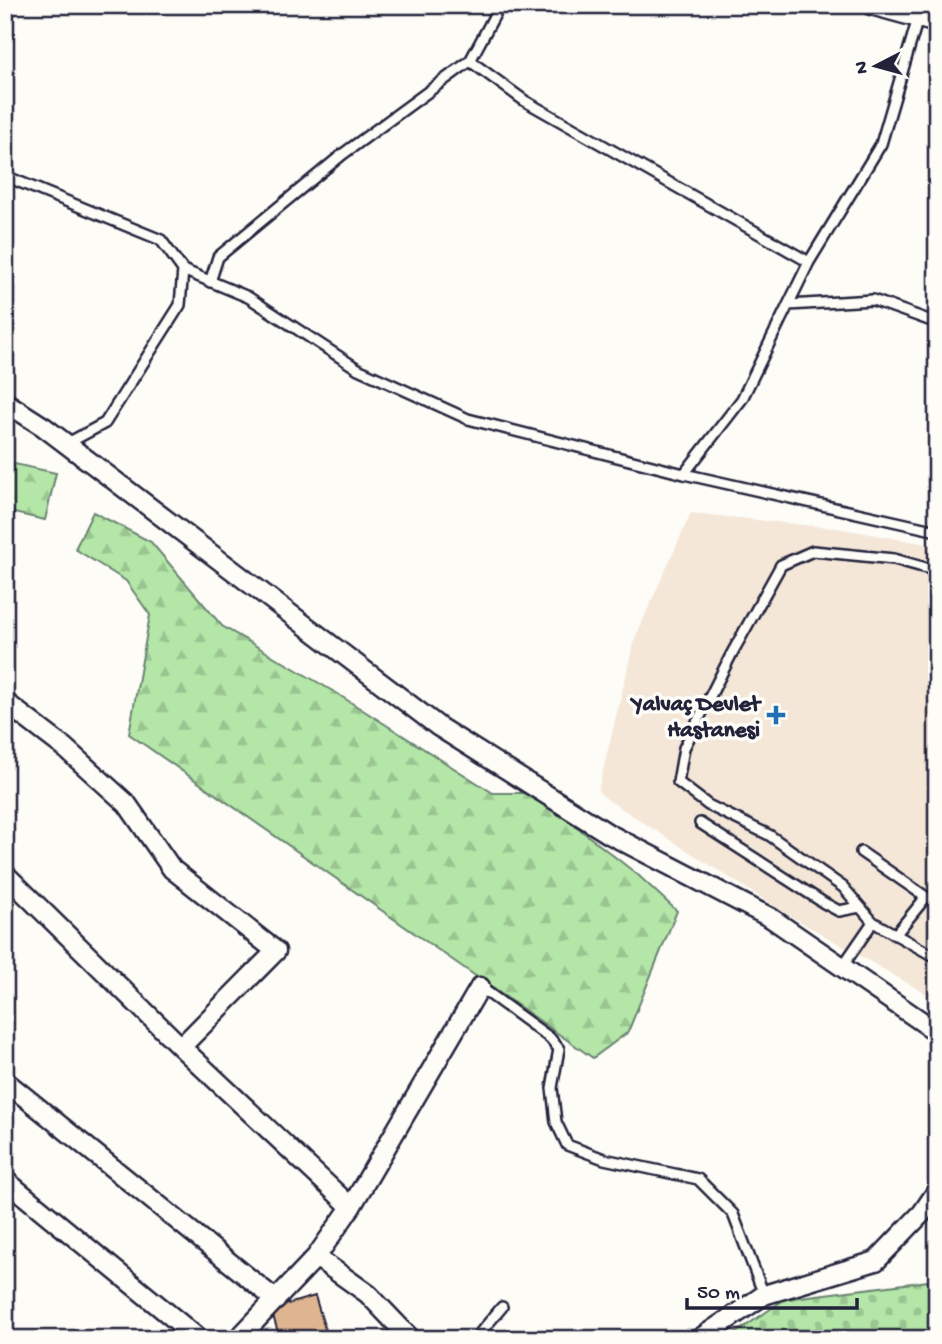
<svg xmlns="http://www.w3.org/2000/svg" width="942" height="1344" font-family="'Gochi Hand',sans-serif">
  <defs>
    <pattern id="forest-firs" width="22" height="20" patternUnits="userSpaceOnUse" patternTransform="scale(1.75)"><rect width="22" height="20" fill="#b3e6a7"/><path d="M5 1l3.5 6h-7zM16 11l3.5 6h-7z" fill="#9ac591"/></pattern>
    <pattern id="cemetery-stones" width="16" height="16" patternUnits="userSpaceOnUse" patternTransform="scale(1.75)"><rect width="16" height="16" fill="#b3e6a7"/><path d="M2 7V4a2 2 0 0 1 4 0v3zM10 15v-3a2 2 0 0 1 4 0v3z" fill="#9ac591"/></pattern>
  </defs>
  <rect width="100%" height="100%" fill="#fdfcf7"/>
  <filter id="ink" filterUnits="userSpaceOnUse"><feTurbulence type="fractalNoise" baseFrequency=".0143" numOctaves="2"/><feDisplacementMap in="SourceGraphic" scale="14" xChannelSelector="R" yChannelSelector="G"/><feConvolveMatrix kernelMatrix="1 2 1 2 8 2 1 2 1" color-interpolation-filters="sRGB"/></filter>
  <g filter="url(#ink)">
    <!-- built -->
    <path fill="#f4e7d8" d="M691 513 843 529 937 546V1000L785 913 608 800 598 791 635 638Z"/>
    <!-- forest -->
    <path fill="url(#forest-firs)" stroke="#6a8471" stroke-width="2" d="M5 462 56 473 45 520 5 511Z
      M93 512 151 542 222 626 336 693 493 793H526L560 814 638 875 677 911 628 1032 593 1058 129 734 150 615 126 581 75 549Z"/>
    <!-- cemetery -->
    <path fill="url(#cemetery-stones)" stroke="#6a8471" stroke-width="2" d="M937 1280V1339H727L785 1299Z"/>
    <!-- building -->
    <path fill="#dfb590" stroke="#22223b" stroke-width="2" d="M315 1296 328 1339H280L271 1309Z"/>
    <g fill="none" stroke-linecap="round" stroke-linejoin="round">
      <defs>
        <path id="lane" d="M470 61 525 101 809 262
          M5 176 161 240 183 270 180 305 105 423 66 444
          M183 270 248 297 358 369 468 419 684 474 742 399 788 305 873 300 937 323
          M210 282 218 257 343 154 470 61 500 5
          M788 305 809 262 881 144 918 18
          M684 474 937 531
          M937 571 894 559 813 551 781 565 731 655 684 748 678 782 708 805 769 835 843 887 873 922 930 954H937
          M700 823 824 903 839 911 860 907
          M861 852 926 897 937 900
          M895 935 926 897
          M842 967 873 922
          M480 987 550 1038 559 1049 552 1088 556 1122 567 1145 604 1159 698 1179 733 1214 764 1295
          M475 1339 502 1307"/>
        <path id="street" d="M871 5 937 23
          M5 402 44 427 439 727 609 834 771 918 937 1032
          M5 702 65 748 127 804 172 869 276 951 181 1047
          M5 874 181 1047 351 1207
          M5 1081 276 1300
          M5 1180 199 1339
          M316 1257 368 1294 411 1339
          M238 1339 316 1257 351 1207 480 987
          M699 1339 764 1295 876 1261 922 1213 937 1191"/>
      </defs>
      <!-- lane casing -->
      <use href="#lane" stroke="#22223b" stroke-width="14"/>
      <!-- street casing -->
      <use href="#street" stroke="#22223b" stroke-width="23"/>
      <!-- lane -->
      <use href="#lane" stroke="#fdfcf7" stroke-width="9"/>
      <!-- street -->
      <use href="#street" stroke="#fdfcf7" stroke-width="18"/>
    </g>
  </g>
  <!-- markers -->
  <path fill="#1f6fb2" stroke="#fdfcf7" stroke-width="2.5" d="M772.5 704.5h7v7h7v7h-7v7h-7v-7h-7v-7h7z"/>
  <g text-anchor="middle" stroke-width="7" stroke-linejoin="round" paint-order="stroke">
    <!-- poi labels -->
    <g font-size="23" font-weight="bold" fill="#22223b" stroke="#fdfcf7" text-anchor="end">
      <text x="760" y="710">Yalvaç Devlet<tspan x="760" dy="26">Hastanesi</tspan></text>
    </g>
  </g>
  <!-- margin -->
  <rect width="942" height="1344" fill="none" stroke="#fdfcf7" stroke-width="28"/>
  <rect x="14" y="14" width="914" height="1316" fill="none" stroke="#22223b" stroke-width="2.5" filter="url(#ink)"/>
  <!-- north arrow -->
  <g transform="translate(876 66) rotate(264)" stroke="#fdfcf7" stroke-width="5" paint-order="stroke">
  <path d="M0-5L12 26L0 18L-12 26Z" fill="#22223b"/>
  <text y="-10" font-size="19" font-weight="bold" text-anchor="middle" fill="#22223b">N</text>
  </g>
  <!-- scale -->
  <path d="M687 1298v10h170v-10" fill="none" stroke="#22223b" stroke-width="3.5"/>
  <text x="697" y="1298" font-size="21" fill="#22223b" stroke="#fdfcf7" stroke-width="5" paint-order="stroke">50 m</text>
</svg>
